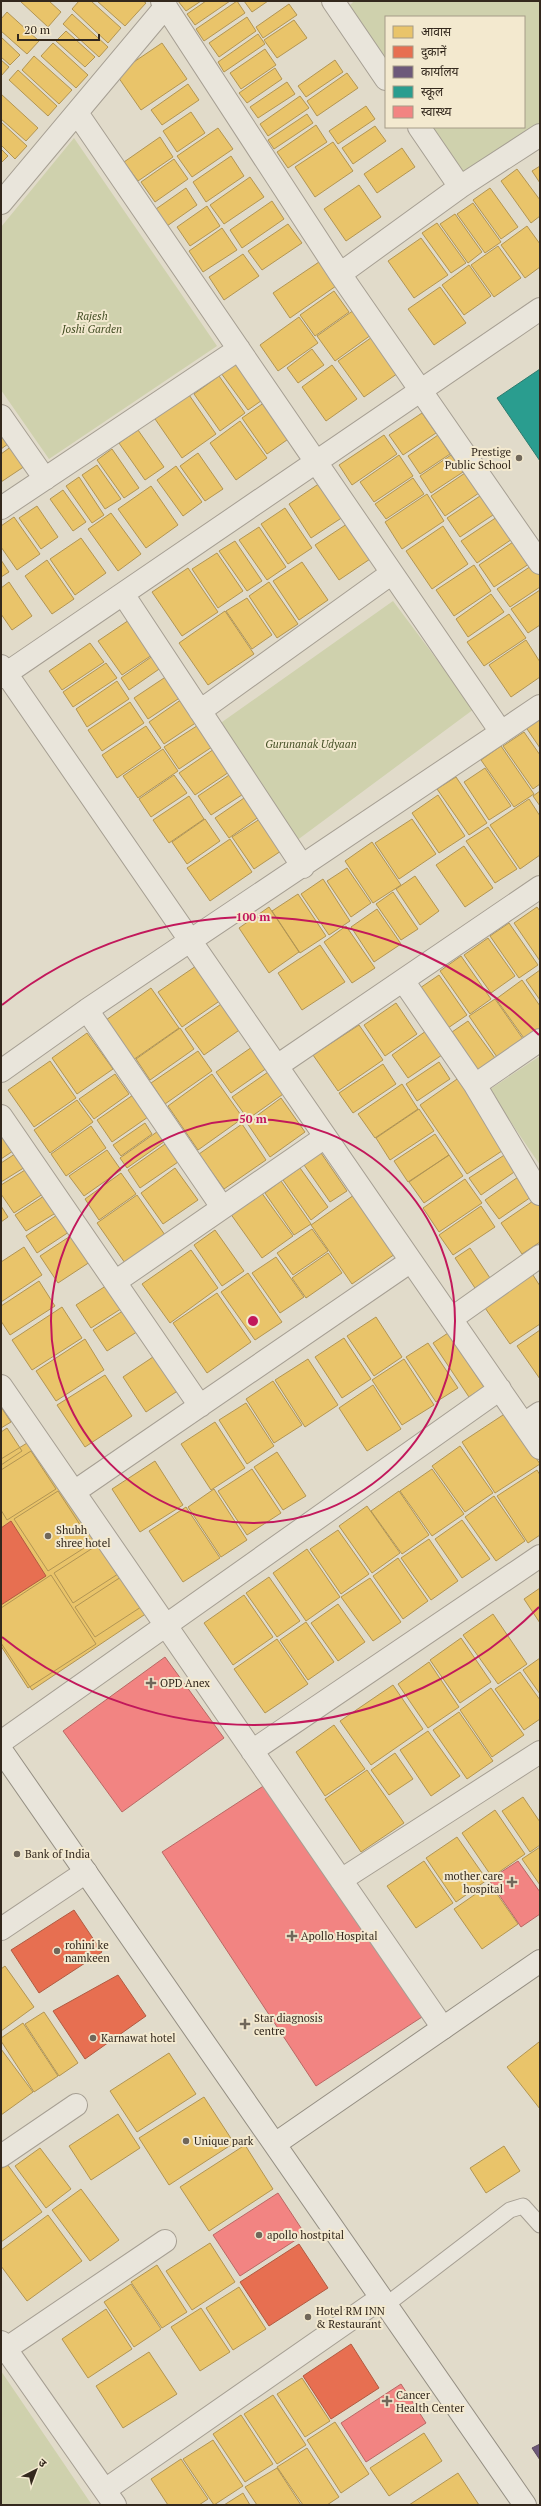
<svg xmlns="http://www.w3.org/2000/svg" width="541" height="2506" font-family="'PT Serif','Noto Sans Devanagari',serif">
  <rect width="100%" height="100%" fill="#e1dbca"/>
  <!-- green -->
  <path fill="#cfd1ad" d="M354 1H540V124L465 176 429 127H524V17H386V67L345 10Z
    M74 138 217 346 49 459 1 390V227Z
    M393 601 474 709 292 844 215 727Z
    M540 1056V1165L489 1090Z
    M1 2371 92 2505H1Z"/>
  <!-- homes -->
  <path fill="#e9c46a" stroke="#b29553" d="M20 1H49L61 12 48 27Z
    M79 1H91L121 28 108 43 72 9Z
    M97 1H143L146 3 125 26Z
    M178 1H201L186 11Z
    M206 1H230L195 25 187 14Z
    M237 1 245 13 204 41 196 29Z
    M244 1H268L252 12Z
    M289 4 297 15 263 38 256 27Z
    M7 12 39 41 27 54 1 31V19Z
    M72 14 108 47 99 57 63 24Z
    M247 17 256 31 219 57 209 43Z
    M294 20 307 38 277 58 264 40Z
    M66 31 95 57 85 67 56 41Z
    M258 34 265 44 224 72 218 62Z
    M1 37 20 55 10 65 1 57Z
    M53 43 88 75 76 88 41 56Z
    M162 43 187 79 141 110 116 74Z
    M265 49 276 65 241 89 230 73Z
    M34 56 72 90 59 104 22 70Z
    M1 60 9 67 1 76Z
    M335 60 343 72 306 97 298 86Z
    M275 68 282 79 247 103 239 93Z
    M18 70 57 106 48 116 9 80Z
    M347 73 358 88 317 116 307 101Z
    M287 82 295 94 258 118 250 107Z
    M188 84 199 100 162 125 151 110Z
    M1 94 38 128 26 141 1 119Z
    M300 96 309 108 268 136 260 124Z
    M366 106 375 119 338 144 329 131Z
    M191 112 205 133 177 152 163 131Z
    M307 114 313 123 274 149 268 140Z
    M1 122 27 146 15 159 1 145Z
    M316 125 327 142 288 168 277 152Z
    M375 126 386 141 353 164 342 148Z
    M218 128 233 149 192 177 177 156Z
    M160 137 173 157 138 181 124 162Z
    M333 142 353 171 315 197 295 167Z
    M402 148 415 167 377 193 364 174Z
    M1 149 8 156 1 163Z
    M231 156 244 176 206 202 193 182Z
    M174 159 188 179 155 202 141 182Z
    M540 166V183L532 171Z
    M517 169 540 200V216L531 223 501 181Z
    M250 177 264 197 224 224 210 205Z
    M359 185 381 217 346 241 324 209Z
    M186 188 197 205 167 226 156 209Z
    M490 188 518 227 501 239 473 200Z
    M272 201 284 219 242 248 230 230Z
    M473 203 501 242 485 253 457 214Z
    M207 206 220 226 190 246 177 227Z
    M455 214 482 252 468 263 440 224Z
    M437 223 466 263 451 273 422 233Z
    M288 224 302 243 262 270 248 251Z
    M527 226 540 244V267L525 278 501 245Z
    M222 228 237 250 203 272 189 251Z
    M421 238 448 275 414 298 388 261Z
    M498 246 521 278 494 297 471 265Z
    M243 254 259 276 224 300 209 277Z
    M319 262 336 286 290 318 273 293Z
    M469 265 491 296 464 315 442 285Z
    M440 287 466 323 434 345 408 309Z
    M334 291 349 312 315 336 300 315Z
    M354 310 371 335 335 361 317 336Z
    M299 317 318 343 278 371 260 345Z
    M375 335 401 371 364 397 338 361Z
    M312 349 324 365 298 383 287 368Z
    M242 358 268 396 248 410 221 373Z
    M332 365 357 399 326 421 302 387Z
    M219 376 245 413 220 431 194 394Z
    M187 392 216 434 182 458 153 416Z
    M268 400 294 435 267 454 242 418Z
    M422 413 436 433 403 455 389 435Z
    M240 421 267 458 236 480 210 443Z
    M138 430 164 467 145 480 119 443Z
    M1 434 8 444 1 449Z
    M384 435 397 454 352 485 339 465Z
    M438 435 450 454 420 474 408 456Z
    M12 446 25 466 1 482V454Z
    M112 449 139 488 124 498 97 460Z
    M198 453 223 489 205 501 180 466Z
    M399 455 413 476 374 502 360 482Z
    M451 455 463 472 431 493 420 476Z
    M97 465 121 499 105 509 82 475Z
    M176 466 202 502 183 516 157 480Z
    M465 473 479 493 445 516 431 496Z
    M79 477 104 515 92 523 66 486Z
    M413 478 424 494 386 519 375 504Z
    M320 483 343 517 311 538 289 504Z
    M151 486 178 525 146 548 118 509Z
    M63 490 86 522 73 531 50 499Z
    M486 492 499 511 460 537 447 518Z
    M427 494 444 521 402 549 385 522Z
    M37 506 58 537 41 549 19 518Z
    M285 508 312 548 288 564 261 524Z
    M111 513 141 554 118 571 88 529Z
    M500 515 515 537 477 563 461 541Z
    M14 517 40 554 17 570 1 547V526Z
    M353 520 376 555 339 580 315 545Z
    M443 526 468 564 432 589 406 551Z
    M259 527 286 567 267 580 239 540Z
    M81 538 106 573 75 595 50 559Z
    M519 538 535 560 494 587 479 565Z
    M235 541 262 581 247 591 219 551Z
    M217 553 243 591 218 608 192 569Z
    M1 560 9 572 1 577Z
    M47 560 74 599 52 614 25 576Z
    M302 562 328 600 299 620 273 581Z
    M534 564 540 572V587L510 607 497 589Z
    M474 565 491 591 454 616 436 590Z
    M188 568 218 612 182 636 152 592Z
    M9 582 32 616 12 630 1 614V588Z
    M269 582 298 624 277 638 249 596Z
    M540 590V625L528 633 511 609Z
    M491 594 504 612 468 637 456 619Z
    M247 598 272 635 252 649 226 611Z
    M225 611 254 654 208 685 179 643Z
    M509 614 526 638 484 666 467 642Z
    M135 616 158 651 122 675 98 641Z
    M526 640 540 662V677L511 697 489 665Z
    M90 643 104 662 62 690 49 671Z
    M157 653 165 665 129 690 121 678Z
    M106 663 117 678 73 707 63 692Z
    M170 674 184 695 148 719 134 698Z
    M117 681 129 699 87 727 76 709Z
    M185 697 200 720 164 744 149 722Z
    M130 702 144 723 102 751 88 730Z
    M540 716V748L525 726Z
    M203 722 218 743 179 769 164 747Z
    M146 726 161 748 117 778 102 755Z
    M524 732 540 755V784L533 789 503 746Z
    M220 745 235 768 195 795 179 773Z
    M501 746 534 794 514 807 481 760Z
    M163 749 178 771 138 798 123 776Z
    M485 768 511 806 489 820 464 782Z
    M238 769 251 789 211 815 198 796Z
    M174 775 187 793 151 817 139 799Z
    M456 777 487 823 469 835 437 789Z
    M540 791V806L533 796Z
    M438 795 465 836 439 853 412 813Z
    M189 796 204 819 169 843 153 820Z
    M247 796 260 816 229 838 215 818Z
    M529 799 540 816V855L520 869 490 825Z
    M263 817 284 849 254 869 232 837Z
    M205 819 220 841 187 864 172 842Z
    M412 819 436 854 399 879 375 843Z
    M488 827 517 869 495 883 466 841Z
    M230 839 252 872 210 901 187 868Z
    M372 842 401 885 373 903 345 861Z
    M464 846 493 888 465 907 436 865Z
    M347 868 371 903 351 917 327 881Z
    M415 876 439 911 420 925 396 889Z
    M323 879 350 921 329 935 301 894Z
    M393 892 418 929 401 940 376 904Z
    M298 894 326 936 300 953 272 911Z
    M269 907 299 952 269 973 239 928Z
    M537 907 540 911V961L514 923Z
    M377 909 401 944 374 962 351 927Z
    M509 923 538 965 519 978 490 936Z
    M346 926 375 968 352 983 324 942Z
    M488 938 515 976 491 993 464 955Z
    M320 945 345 982 302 1010 278 973Z
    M461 956 491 999 470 1014 440 971Z
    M196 966 221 1000 182 1027 158 992Z
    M540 970V1000L526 980Z
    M439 975 467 1015 448 1028 420 988Z
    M522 980 540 1006V1031L526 1041 496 999Z
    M151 988 179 1028 133 1060 106 1020Z
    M495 999 523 1039 497 1057 469 1016Z
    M227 1000 245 1026 204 1055 185 1029Z
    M396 1003 417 1034 385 1056 364 1025Z
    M468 1021 495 1058 478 1070 452 1032Z
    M359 1025 383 1060 338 1091 313 1055Z
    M180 1028 194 1049 150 1080 136 1059Z
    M426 1031 442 1055 408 1078 392 1055Z
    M87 1033 113 1069 77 1094 52 1058Z
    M252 1047 267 1068 231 1093 216 1072Z
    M198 1051 212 1071 165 1104 151 1083Z
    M50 1061 76 1098 34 1127 8 1090Z
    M439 1062 450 1079 417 1101 406 1084Z
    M383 1064 396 1084 353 1113 339 1093Z
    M271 1070 286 1092 248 1119 232 1097Z
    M115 1074 129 1094 94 1119 79 1099Z
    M212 1074 243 1118 198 1150 168 1106Z
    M460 1077 508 1147 467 1174 420 1105Z
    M402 1084 418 1109 375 1138 358 1114Z
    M133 1095 148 1117 112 1142 97 1120Z
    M281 1098 305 1132 270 1157 247 1123Z
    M77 1100 93 1122 50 1153 34 1130Z
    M419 1109 434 1131 390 1160 376 1138Z
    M145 1123 152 1134 121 1156 113 1145Z
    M242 1124 266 1160 224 1189 199 1154Z
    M91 1126 106 1148 66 1176 51 1154Z
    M161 1129 168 1139 127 1168 120 1158Z
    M1 1131 19 1147 1 1159Z
    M435 1134 449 1155 408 1182 394 1161Z
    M168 1142 181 1160 140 1188 128 1170Z
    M21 1150 30 1164 1 1182V1163Z
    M107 1150 121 1170 84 1196 69 1176Z
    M319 1150 347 1191 330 1202 302 1162Z
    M509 1152 520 1168 481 1195 469 1178Z
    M449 1155 463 1176 424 1203 409 1182Z
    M33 1165 49 1190 14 1213 1 1194V1185Z
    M175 1168 198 1200 163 1224 141 1193Z
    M300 1168 328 1207 311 1220 283 1180Z
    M121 1173 136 1194 99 1220 85 1199Z
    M521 1175 534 1195 499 1219 485 1200Z
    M465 1179 482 1203 439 1232 423 1208Z
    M281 1181 311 1224 294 1235 265 1193Z
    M261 1192 293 1236 262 1258 230 1213Z
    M47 1194 59 1211 26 1231 15 1215Z
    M137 1195 165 1235 125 1263 97 1223Z
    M354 1195 395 1254 352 1284 311 1225Z
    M536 1199 540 1205V1242L522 1254 501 1223Z
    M1 1206 8 1217 1 1222Z
    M481 1206 495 1227 453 1255 439 1235Z
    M60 1213 72 1230 37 1253 26 1236Z
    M312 1229 328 1251 293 1275 277 1253Z
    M215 1230 244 1271 222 1286 194 1245Z
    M78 1231 96 1258 58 1283 40 1256Z
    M24 1247 42 1275 1 1302V1262Z
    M470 1248 490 1278 475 1288 455 1258Z
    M191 1250 218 1288 170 1323 142 1284Z
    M328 1253 342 1273 306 1298 292 1278Z
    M276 1257 304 1297 280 1313 252 1273Z
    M531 1272 540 1286V1324L510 1344 483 1305Z
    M248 1273 282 1322 255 1340 221 1292Z
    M39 1281 55 1306 10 1335 1 1321V1306Z
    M112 1282 127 1305 91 1328 76 1305Z
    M217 1293 251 1342 207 1373 173 1323Z
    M62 1307 82 1338 32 1370 12 1340Z
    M129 1307 143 1328 107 1351 93 1330Z
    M376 1317 402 1357 374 1376 347 1336Z
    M540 1330V1379L517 1346Z
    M448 1333 484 1387 469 1397 433 1343Z
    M344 1338 371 1379 342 1398 315 1357Z
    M85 1339 104 1370 56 1401 36 1371Z
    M428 1343 458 1388 436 1402 406 1357Z
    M159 1353 182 1388 146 1412 123 1377Z
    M308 1359 338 1405 305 1427 275 1380Z
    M404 1359 434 1405 402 1425 372 1380Z
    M105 1375 132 1416 85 1447 57 1405Z
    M273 1381 302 1425 274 1443 246 1399Z
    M373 1385 401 1429 367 1451 339 1408Z
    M246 1403 274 1446 247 1464 219 1420Z
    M1 1407 11 1422 1 1428Z
    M506 1413 540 1464 495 1493 462 1442Z
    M215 1422 245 1468 211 1490 181 1444Z
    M7 1428 22 1451 1 1465V1432Z
    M32 1440 147 1613 32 1690 1 1643V1459Z
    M460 1446 493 1493 465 1512 432 1466Z
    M31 1451 56 1489 7 1520 1 1510V1470Z
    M277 1452 306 1496 283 1510 254 1467Z
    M155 1461 183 1505 140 1532 112 1489Z
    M252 1469 281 1513 247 1535 218 1491Z
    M432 1469 464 1514 432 1536 400 1491Z
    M537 1470 540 1475V1535L528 1543 497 1496Z
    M214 1489 247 1540 221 1557 188 1507Z
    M58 1491 92 1543 48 1571 14 1519Z
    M399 1491 429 1535 402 1554 371 1511Z
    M494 1496 525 1541 496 1561 465 1517Z
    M367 1506 400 1553 372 1573 339 1526Z
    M186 1507 220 1558 183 1582 149 1531Z
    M462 1520 490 1559 462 1578 435 1539Z
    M338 1530 369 1574 341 1594 310 1549Z
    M429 1539 458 1581 431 1600 401 1558Z
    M99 1544 118 1574 73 1603 54 1573Z
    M307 1549 340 1597 306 1621 273 1573Z
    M398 1558 428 1601 403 1619 373 1576Z
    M51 1575 96 1644 28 1688 1 1646V1608Z
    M121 1577 141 1607 95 1637 75 1607Z
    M269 1577 300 1621 277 1637 246 1593Z
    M370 1578 401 1622 373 1641 341 1597Z
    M540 1588V1623L524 1599Z
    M244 1595 273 1637 233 1665 204 1623Z
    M338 1604 365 1642 338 1661 311 1623Z
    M493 1614 527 1664 498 1684 463 1635Z
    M306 1622 334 1662 308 1680 280 1640Z
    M461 1638 491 1682 460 1703 430 1660Z
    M277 1639 308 1684 265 1713 234 1669Z
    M540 1658V1694L523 1670Z
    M429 1662 459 1707 428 1728 398 1684Z
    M520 1672 540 1700V1719L524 1730 495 1689Z
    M393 1685 423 1729 371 1765 340 1721Z
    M491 1688 524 1735 492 1757 460 1710Z
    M459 1712 493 1761 467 1779 433 1730Z
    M334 1725 365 1769 325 1796 296 1752Z
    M428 1731 460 1776 431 1796 400 1750Z
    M395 1753 413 1779 389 1795 371 1770Z
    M367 1770 404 1823 361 1852 325 1799Z
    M523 1797 540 1822V1845L530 1852 502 1811Z
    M495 1810 525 1854 492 1877 462 1833Z
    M457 1837 487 1880 456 1902 426 1858Z
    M540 1847V1885L522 1859Z
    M424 1861 453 1903 416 1928 387 1886Z
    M490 1884 518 1924 482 1949 454 1909Z
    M5 1966 34 2007 1 2031V1969Z
    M44 2012 78 2063 59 2076 25 2024Z
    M23 2023 58 2076 34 2092 1 2041V2038Z
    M539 2042 540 2044V2109L507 2067Z
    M1 2049 33 2092 1 2115Z
    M169 2053 196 2094 137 2132 110 2091Z
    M204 2097 234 2143 169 2185 139 2138Z
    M118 2114 140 2148 91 2180 69 2146Z
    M245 2145 273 2189 209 2231 180 2187Z
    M504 2146 520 2171 486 2193 470 2168Z
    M40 2148 71 2189 46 2208 15 2166Z
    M7 2164 42 2212 1 2242V2169Z
    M81 2189 119 2240 90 2261 52 2210Z
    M48 2215 82 2261 27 2301 1 2266V2250Z
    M210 2243 235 2282 192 2310 166 2271Z
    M157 2265 187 2312 162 2328 131 2282Z
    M131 2284 161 2329 134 2347 104 2302Z
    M239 2287 266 2329 233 2350 206 2308Z
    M201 2308 230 2352 200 2371 171 2327Z
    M106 2309 132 2349 88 2378 62 2339Z
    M149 2352 177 2394 123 2428 96 2386Z
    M302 2378 330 2421 305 2437 277 2394Z
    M273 2395 306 2445 277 2464 244 2414Z
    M241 2415 273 2464 245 2482 213 2434Z
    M335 2422 369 2474 341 2493 307 2440Z
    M424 2433 442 2461 389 2496 370 2468Z
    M213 2440 243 2486 214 2505 183 2459Z
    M307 2448 339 2497 327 2505H303L277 2467Z
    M181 2459 208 2499 199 2505H168L151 2479Z
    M277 2468 301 2505H257L245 2487Z
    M458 2473 479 2505H409Z
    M243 2493 250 2505H224Z"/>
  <!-- shops -->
  <path fill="#e76f51" stroke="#b15a41" d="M11 1521 46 1576 1 1605V1528Z
    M74 1910 102 1952 39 1993 11 1950Z
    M118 1975 146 2016 85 2059 53 2011Z
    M299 2244 328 2288 269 2326 240 2282Z
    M351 2344 379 2388 331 2419 303 2376Z"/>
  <!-- offices -->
  <path fill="#6d597a" stroke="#5c4a5e" d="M540 2444V2460L532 2448Z"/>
  <!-- schools -->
  <path fill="#2a9d8f" stroke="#2d7a6d" d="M540 369V461L497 398Z"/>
  <!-- health -->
  <path fill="#f28482" stroke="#b96864" d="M165 1657 224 1738 122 1812 63 1731Z
    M268 1783 422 2017 316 2086 162 1852Z
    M518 1861 540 1892V1914L521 1927 489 1880Z
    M278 2193 305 2234 240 2276 213 2235Z
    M401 2384 426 2423 366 2462 341 2423Z"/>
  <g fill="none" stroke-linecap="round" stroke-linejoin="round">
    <defs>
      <path id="lane" d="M386 2305 510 2210 523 2206 540 2225"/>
      <path id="street" d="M162 1 340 274 540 563
        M333 1 386 79
        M77 113 501 732
        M419 127 460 187
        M1 203 166 6
        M340 274 460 187 540 135
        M1 416 45 479
        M1 508 239 349
        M123 594 303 867
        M1 666 540 1448
        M1 677 540 309
        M200 711 392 573
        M404 982 475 1085 540 1194
        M87 1010 222 1207
        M277 1066 540 887
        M1 1071 87 1010 540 706
        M475 1085 540 1040
        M1 1116 200 1406
        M115 1282 325 1137
        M451 1319 540 1256
        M1 1386 443 2028
        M524 1424 540 1413
        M74 1492 411 1261
        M1 1742 500 1389
        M252 1751 540 1556
        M341 1880 540 1752
        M1 1929 86 1872
        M1 2156 76 2105
        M1 2342 115 2505
        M1 2352 165 2241
        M105 2490 381 2298"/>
      <path id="secondary" d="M1 1750 525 2505
        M275 2144 540 1961"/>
    </defs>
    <!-- lane casing -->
    <use href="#lane" stroke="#a69f93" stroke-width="17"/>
    <!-- street casing -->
    <use href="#street" stroke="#a69f93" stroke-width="24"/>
    <!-- secondary casing -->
    <use href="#secondary" stroke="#958f83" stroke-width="24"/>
    <!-- lane -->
    <use href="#lane" stroke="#e9e5db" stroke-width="15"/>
    <!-- street -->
    <use href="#street" stroke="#e9e5db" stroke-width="22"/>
    <!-- secondary -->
    <use href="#secondary" stroke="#e9e5db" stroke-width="22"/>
  </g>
  <!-- distance rings -->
  <g fill="none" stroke="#c2185b" stroke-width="2">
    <circle cx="253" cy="1321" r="202"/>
    <path d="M539 1607A404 404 0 0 1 2 1637M2 1005A404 404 0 0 1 539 1035"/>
  </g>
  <!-- markers -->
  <g fill="#70675a" stroke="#f3e9cf" stroke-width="1.5">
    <circle cx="519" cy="458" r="4"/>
    <circle cx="48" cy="1536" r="4"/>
    <path d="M149 1677h4v4h4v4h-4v4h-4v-4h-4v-4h4z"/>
    <circle cx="17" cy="1854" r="4"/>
    <path d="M510 1876h4v4h4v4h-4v4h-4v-4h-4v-4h4z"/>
    <path d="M290 1930h4v4h4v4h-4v4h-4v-4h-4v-4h4z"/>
    <circle cx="57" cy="1951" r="4"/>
    <path d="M243 2018h4v4h4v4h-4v4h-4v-4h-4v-4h4z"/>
    <circle cx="93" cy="2038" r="4"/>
    <circle cx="186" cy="2141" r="4"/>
    <circle cx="259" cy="2235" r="4"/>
    <circle cx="308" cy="2317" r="4"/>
    <path d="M385 2395h4v4h4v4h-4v4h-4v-4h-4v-4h4z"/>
  </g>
  <g text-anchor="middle" stroke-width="4" stroke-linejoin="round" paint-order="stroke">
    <!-- park labels -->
    <g font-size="11" font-style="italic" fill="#434e24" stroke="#f3e9cf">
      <text x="92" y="320">Rajesh<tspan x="92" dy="13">Joshi Garden</tspan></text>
      <text x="311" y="748">Gurunanak Udyaan</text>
    </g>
    <!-- poi labels -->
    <g font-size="11" fill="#33281d" stroke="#f3e9cf" text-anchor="start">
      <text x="511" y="456" text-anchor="end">Prestige<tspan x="511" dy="13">Public School</tspan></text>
      <text x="56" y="1534">Shubh<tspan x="56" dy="13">shree hotel</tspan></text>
      <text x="160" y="1687">OPD Anex</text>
      <text x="25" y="1858">Bank of India</text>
      <text x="503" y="1880" text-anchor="end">mother care<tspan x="503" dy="13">hospital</tspan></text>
      <text x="301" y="1940">Apollo Hospital</text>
      <text x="65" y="1949">rohini ke<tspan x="65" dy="13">namkeen</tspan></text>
      <text x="254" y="2022">Star diagnosis<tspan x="254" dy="13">centre</tspan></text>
      <text x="101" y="2042">Karnawat hotel</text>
      <text x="194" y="2145">Unique park</text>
      <text x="267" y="2239">apollo hostpital</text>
      <text x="316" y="2315">Hotel RM INN<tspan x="316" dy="13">&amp; Restaurant</tspan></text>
      <text x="396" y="2399">Cancer<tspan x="396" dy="13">Health Center</tspan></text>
    </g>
  </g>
  <circle cx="253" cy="1321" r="6" fill="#c2185b" stroke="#f3e9cf" stroke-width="2"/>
  <g font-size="12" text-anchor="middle" font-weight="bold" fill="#c2185b" stroke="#f3e9cf" stroke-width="4" stroke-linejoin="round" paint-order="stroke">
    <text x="253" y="921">100 m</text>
    <text x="253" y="1123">50 m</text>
  </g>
  <!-- border -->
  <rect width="541" height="2506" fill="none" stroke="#33281d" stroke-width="4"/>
  <!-- legend -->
  <rect x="385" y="16" width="140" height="112" fill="#f3e9cf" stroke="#a69c88"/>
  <rect x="393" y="26" width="20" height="12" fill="#e9c46a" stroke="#a69c88"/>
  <text x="421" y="36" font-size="12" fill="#33281d">आवास</text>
  <rect x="393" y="46" width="20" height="12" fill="#e76f51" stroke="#a69c88"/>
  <text x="421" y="56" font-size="12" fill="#33281d">दुकानें</text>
  <rect x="393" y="66" width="20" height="12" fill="#6d597a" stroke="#a69c88"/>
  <text x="421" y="76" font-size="12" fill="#33281d">कार्यालय</text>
  <rect x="393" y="86" width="20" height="12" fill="#2a9d8f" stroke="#a69c88"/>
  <text x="421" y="96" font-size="12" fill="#33281d">स्कूल</text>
  <rect x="393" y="106" width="20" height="12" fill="#f28482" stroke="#a69c88"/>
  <text x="421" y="116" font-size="12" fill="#33281d">स्वास्थ्य</text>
  <!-- north arrow -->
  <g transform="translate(36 2470) rotate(42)" stroke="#f3e9cf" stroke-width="3" paint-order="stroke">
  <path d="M0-3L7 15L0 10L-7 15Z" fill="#33281d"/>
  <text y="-6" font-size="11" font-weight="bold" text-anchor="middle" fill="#33281d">उ</text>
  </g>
  <!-- scale -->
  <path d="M18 34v6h81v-6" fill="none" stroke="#33281d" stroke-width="2"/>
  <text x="24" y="34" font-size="12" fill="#33281d" stroke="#f3e9cf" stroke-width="3" paint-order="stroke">20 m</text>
</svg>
